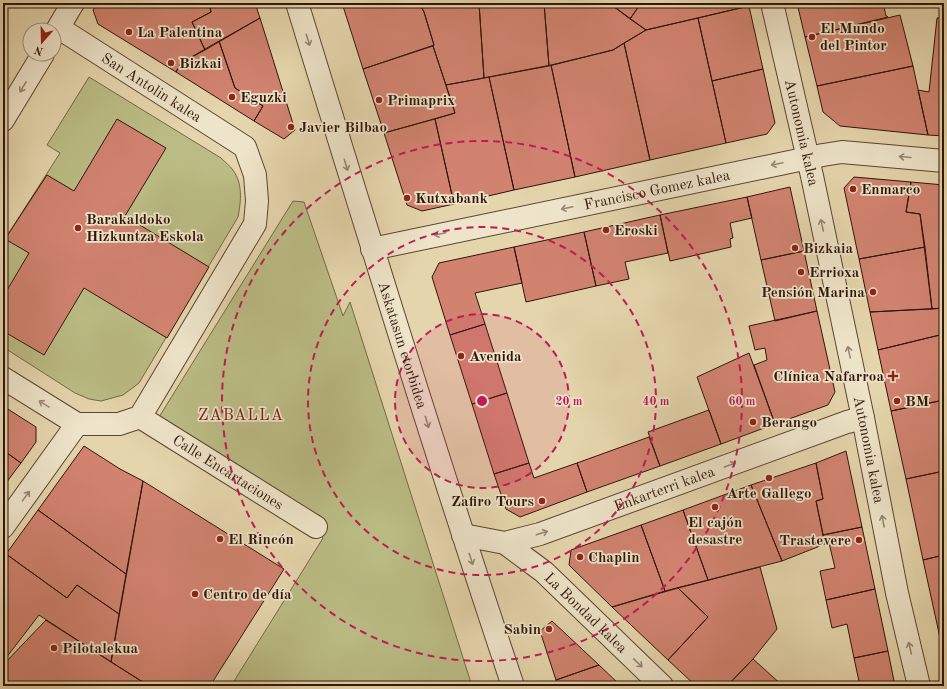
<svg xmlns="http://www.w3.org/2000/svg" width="947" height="689" font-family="'Old Standard TT',serif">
  <rect width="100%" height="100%" fill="#e5d5ac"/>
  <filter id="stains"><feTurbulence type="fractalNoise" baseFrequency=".005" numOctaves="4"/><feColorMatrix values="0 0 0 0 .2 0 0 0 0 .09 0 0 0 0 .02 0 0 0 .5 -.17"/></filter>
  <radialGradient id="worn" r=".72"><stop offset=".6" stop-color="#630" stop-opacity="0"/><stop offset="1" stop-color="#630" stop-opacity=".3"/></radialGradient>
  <!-- green -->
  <path fill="#bbbc85" stroke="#756846" d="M89 77 221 158C225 162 230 166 233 170 243 184 241 201 238 217L139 383 123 395 101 401 89 399 75 393 3 347V242L60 153 47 145Z
    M293 201 304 202 343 316 350 302 472 686H231L323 538 151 430Z"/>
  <!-- building -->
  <path fill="#d18370" stroke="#2f1508" d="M98 3H209L211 12 192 22 205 50 181 63 176 72 98 24 93 10Z
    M209 3H255L260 18 205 50 192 22 211 12Z
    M342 3H419L424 12 434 45 363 69Z
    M419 3H479L484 78 446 85 433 46 434 45 424 12Z
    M479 3H544L549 66 484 78Z
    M544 3H609L646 30 613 50 549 66Z
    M609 3H641L630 19Z
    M641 3H749V6L646 30 630 19Z
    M797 3H883L886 16H887L888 17 805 37Z
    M749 6 763 69 712 81 698 18Z
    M900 15 913 66 817 86 805 37Z
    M260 18 295 130 284 139 254 121 263 106 235 88 219 41Z
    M698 18 726 143 650 160 624 43 646 30Z
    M937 18H944V136L928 135 918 90 929 92Z
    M219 41 235 88 263 106 254 121 176 72 181 63Z
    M624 43 650 160 575 177 551 65 613 50Z
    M433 46 455 113 384 133 363 69Z
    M551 65 575 177 514 190 489 77Z
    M913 66 928 135 840 126 823 112 817 86Z
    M763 69 775 123 767 134 726 143 712 81Z
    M489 77 514 190 454 204 435 119 455 113 446 85Z
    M117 119 166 148 125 216 209 267 167 338 84 288 44 355 3 331V297L29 253 5 239 47 175 74 191Z
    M435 119 454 204 422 211 407 205 384 133Z
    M854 177 911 182 906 212 920 214 925 247 859 259 844 188Z
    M911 182 944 185V308L932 309 920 214 906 212Z
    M790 187 804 251 761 260 747 197Z
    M747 197 752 218 730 223 733 238 730 239 731 247 670 261 660 215Z
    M660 215 668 253 625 262 629 279 596 286 584 232Z
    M584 232 596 286 526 302 514 247Z
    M514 247 522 283 475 293 485 324 450 335 432 277 439 263Z
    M925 247 932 309 870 312 859 259Z
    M804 251 817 311 775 321 761 260Z
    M944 308V334L878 350 870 312Z
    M817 311 835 392 828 405 775 424 754 365 767 360 765 348 755 350 749 326Z
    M485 324 507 393 472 404 450 335Z
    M944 334V400L891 411 878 350Z
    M749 353 775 424 721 444 697 377Z
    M507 393 529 463 494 474 472 404Z
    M944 400V471L906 479 891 411Z
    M3 406 36 427V442L21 463 3 450Z
    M709 410 721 444 660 466 648 432Z
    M649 437 660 466 587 492 577 463Z
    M84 446 120 469 143 481 126 574 38 510Z
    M3 450 21 463 3 487Z
    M846 451 862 527 823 535 816 501 823 499 816 463Z
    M529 463 534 478 577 463 587 492 520 517 506 509 494 474Z
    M816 463 823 499 816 501 825 544 782 561 751 485Z
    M944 471V555L923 560 906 479Z
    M143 481 284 569 210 686H149L111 662Z
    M751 485 782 561 708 580 683 510Z
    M38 510 126 574 119 614 77 585 67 598 6 554Z
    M683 510 708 580 665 591 641 525Z
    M641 525 665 591 612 607 569 565 571 550Z
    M862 527 875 589 826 600 820 571 835 568 829 543 825 544 823 535Z
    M6 554 67 598 77 585 119 614 111 662 39 615 6 658 3 656V559Z
    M944 555V656L923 560Z
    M760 567 777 629 753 659 727 686H696L668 660 708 617 678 588Z
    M678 588 708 617 668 660 612 607Z
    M875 589 888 651 854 658 847 624 832 628 826 600Z
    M46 620 47 621 149 686H5L7 683 3 678V665Z
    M552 621 599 665 556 680 540 631Z
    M888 651 895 686H860L854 658Z
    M753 659 783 686H727Z
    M599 665 621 686H558L556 680Z"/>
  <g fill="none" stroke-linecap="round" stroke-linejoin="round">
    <defs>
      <g id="minor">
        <path id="s1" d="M297 3C367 231 437 459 513 686"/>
        <path id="s2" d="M772 3 812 176 863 418 897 593 919 686"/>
        <path id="s3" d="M59 28 245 147 255 175 257 201 255 224 140 417 119 424H77"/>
        <path d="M54 35 73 3"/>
        <path d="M3 120 43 54"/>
        <path id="s4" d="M372 249 823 155 842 152 944 161"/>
        <path d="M3 378 77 424"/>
        <path id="s5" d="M140 417 316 527"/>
        <path d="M3 527 77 424"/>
        <path id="s6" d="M463 535 505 543 540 534 847 422 863 418"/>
        <path id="s7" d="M505 543 544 572 662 686"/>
      </g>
    </defs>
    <!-- minor casing -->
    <use href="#minor" stroke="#5c4531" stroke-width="24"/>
    <!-- minor -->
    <use href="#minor" stroke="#eee4c9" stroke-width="22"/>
  </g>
  <!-- one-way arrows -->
  <defs><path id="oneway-shaft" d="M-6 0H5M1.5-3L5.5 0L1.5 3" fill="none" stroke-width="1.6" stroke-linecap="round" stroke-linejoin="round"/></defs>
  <g stroke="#988772">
    <use href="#oneway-shaft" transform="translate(308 40) rotate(73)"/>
    <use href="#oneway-shaft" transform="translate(23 87) rotate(121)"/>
    <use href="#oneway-shaft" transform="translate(905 157) rotate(-175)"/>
    <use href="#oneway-shaft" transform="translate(777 164) rotate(168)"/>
    <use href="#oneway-shaft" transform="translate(346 165) rotate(73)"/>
    <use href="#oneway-shaft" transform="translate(567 208) rotate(168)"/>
    <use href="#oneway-shaft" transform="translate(822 225) rotate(-102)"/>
    <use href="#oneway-shaft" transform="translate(440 234) rotate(168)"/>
    <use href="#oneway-shaft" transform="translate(849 352) rotate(-102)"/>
    <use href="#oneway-shaft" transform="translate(44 404) rotate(-148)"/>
    <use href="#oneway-shaft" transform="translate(427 422) rotate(73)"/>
    <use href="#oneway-shaft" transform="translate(730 465) rotate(-20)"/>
    <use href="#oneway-shaft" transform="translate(26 496) rotate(-54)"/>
    <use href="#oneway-shaft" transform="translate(883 521) rotate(-101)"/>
    <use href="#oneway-shaft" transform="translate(542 533) rotate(-18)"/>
    <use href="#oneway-shaft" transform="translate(471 559) rotate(72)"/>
    <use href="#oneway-shaft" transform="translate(910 648) rotate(-103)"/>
    <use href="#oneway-shaft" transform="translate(638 663) rotate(44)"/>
  </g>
  <!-- distance rings -->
  <circle cx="482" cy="401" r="87" fill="#c2185b" fill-opacity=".12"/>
  <g fill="none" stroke="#c2185b" stroke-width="2" stroke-dasharray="7 5">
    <circle cx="482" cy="401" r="87"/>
    <circle cx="482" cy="401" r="174"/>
    <circle cx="482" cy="401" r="260"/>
  </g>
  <!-- markers -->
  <g fill="#8f2418" stroke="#eee4c9" stroke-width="1.5">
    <circle cx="129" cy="32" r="4"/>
    <circle cx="812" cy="37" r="4"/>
    <circle cx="171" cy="63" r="4"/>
    <circle cx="232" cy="97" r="4"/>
    <circle cx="379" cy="100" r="4"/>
    <circle cx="291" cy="127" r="4"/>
    <circle cx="853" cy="189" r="4"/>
    <circle cx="407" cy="198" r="4"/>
    <circle cx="78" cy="228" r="4"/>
    <circle cx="606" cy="230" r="4"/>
    <circle cx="795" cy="248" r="4"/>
    <circle cx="801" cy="272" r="4"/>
    <circle cx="873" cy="292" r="4"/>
    <circle cx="461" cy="356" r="4"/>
    <path d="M891 370h4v4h4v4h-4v4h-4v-4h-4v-4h4z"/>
    <circle cx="897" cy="401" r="4"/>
    <circle cx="753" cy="422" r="4"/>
    <circle cx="769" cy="478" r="4"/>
    <circle cx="542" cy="501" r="4"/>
    <circle cx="715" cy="507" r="4"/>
    <circle cx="220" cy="539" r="4"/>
    <circle cx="859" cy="540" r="4"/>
    <circle cx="580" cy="557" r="4"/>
    <circle cx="195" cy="594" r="4"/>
    <circle cx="549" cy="629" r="4"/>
    <circle cx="54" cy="648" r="4"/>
  </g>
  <g text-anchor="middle" stroke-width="3.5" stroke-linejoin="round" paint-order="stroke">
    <!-- poi labels -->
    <g font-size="15" font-weight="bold" fill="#2f1508" stroke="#eee4c9" text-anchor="start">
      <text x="820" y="33">El Mundo<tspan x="820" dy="17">del Pintor</tspan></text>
      <text x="137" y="37">La Palentina</text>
      <text x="179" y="68">Bizkai</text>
      <text x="240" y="102">Eguzki</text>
      <text x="387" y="105">Primaprix</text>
      <text x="299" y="132">Javier Bilbao</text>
      <text x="861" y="194">Enmarco</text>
      <text x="415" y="203">Kutxabank</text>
      <text x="86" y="224">Barakaldoko<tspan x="86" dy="17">Hizkuntza Eskola</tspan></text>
      <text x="614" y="235">Eroski</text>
      <text x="803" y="253">Bizkaia</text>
      <text x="809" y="277">Errioxa</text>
      <text x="865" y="297" text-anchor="end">Pensión Marina</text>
      <text x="469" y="361">Avenida</text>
      <text x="884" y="381" text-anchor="end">Clínica Nafarroa</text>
      <text x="905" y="406">BM</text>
      <text x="761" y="427">Berango</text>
      <text x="769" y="498" text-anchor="middle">Arte Gallego</text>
      <text x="534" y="506" text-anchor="end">Zafiro Tours</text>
      <text x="715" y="527" text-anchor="middle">El cajón<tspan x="715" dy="17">desastre</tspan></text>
      <text x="228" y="544">El Rincón</text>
      <text x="851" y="545" text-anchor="end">Trastevere</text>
      <text x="588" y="562">Chaplin</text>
      <text x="203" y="599">Centro de día</text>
      <text x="541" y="634" text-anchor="end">Sabin</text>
      <text x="62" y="653">Pilotalekua</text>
    </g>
    <!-- street labels -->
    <g font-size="15" fill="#2f1508" stroke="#eee4c9">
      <text dy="5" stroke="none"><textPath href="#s3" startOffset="110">San Antolin kalea</textPath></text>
      <text dy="5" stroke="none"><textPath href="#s2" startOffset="133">Autonomia kalea</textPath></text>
      <text dy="5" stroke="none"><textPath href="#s4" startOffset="291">Francisco Gomez kalea</textPath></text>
      <text dy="5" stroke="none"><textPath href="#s1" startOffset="358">Askatasun etorbidea</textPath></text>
      <text dy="5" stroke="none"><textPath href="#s2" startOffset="457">Autonomia kalea</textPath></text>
      <text dy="5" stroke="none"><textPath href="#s5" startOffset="104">Calle Encartaciones</textPath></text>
      <text dy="5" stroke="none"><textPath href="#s6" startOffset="211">Enkarterri kalea</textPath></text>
      <text dy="5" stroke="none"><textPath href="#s7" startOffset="107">La Bondad kalea</textPath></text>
    </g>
    <!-- neighbourhood labels -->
    <g font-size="16" letter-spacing="1" fill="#7a1f14" stroke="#eee4c9">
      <text x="241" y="420">ZABALLA</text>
    </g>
  </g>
  <circle cx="482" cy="401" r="6" fill="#c2185b" stroke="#eee4c9" stroke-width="2"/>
  <g font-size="12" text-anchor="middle" font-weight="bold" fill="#c2185b" stroke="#eee4c9" stroke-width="3.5" stroke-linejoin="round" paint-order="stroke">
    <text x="569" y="405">20 m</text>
    <text x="656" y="405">40 m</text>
    <text x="742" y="405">60 m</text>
  </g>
  <!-- margin -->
  <rect width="947" height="689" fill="none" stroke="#e5d5ac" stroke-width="16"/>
  <rect x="4" y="4" width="939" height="681" fill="none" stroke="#2f1508" stroke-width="2"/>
  <rect x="8" y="8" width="931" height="673" fill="none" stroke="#2f1508"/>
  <!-- north arrow -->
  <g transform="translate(42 42) rotate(200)"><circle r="19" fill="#eee4c9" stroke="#a2917c"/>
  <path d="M0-3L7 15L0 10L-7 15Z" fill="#8f2418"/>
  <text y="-6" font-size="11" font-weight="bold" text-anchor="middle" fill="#2f1508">N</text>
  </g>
  <rect width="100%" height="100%" filter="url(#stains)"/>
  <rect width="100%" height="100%" fill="url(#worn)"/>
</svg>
